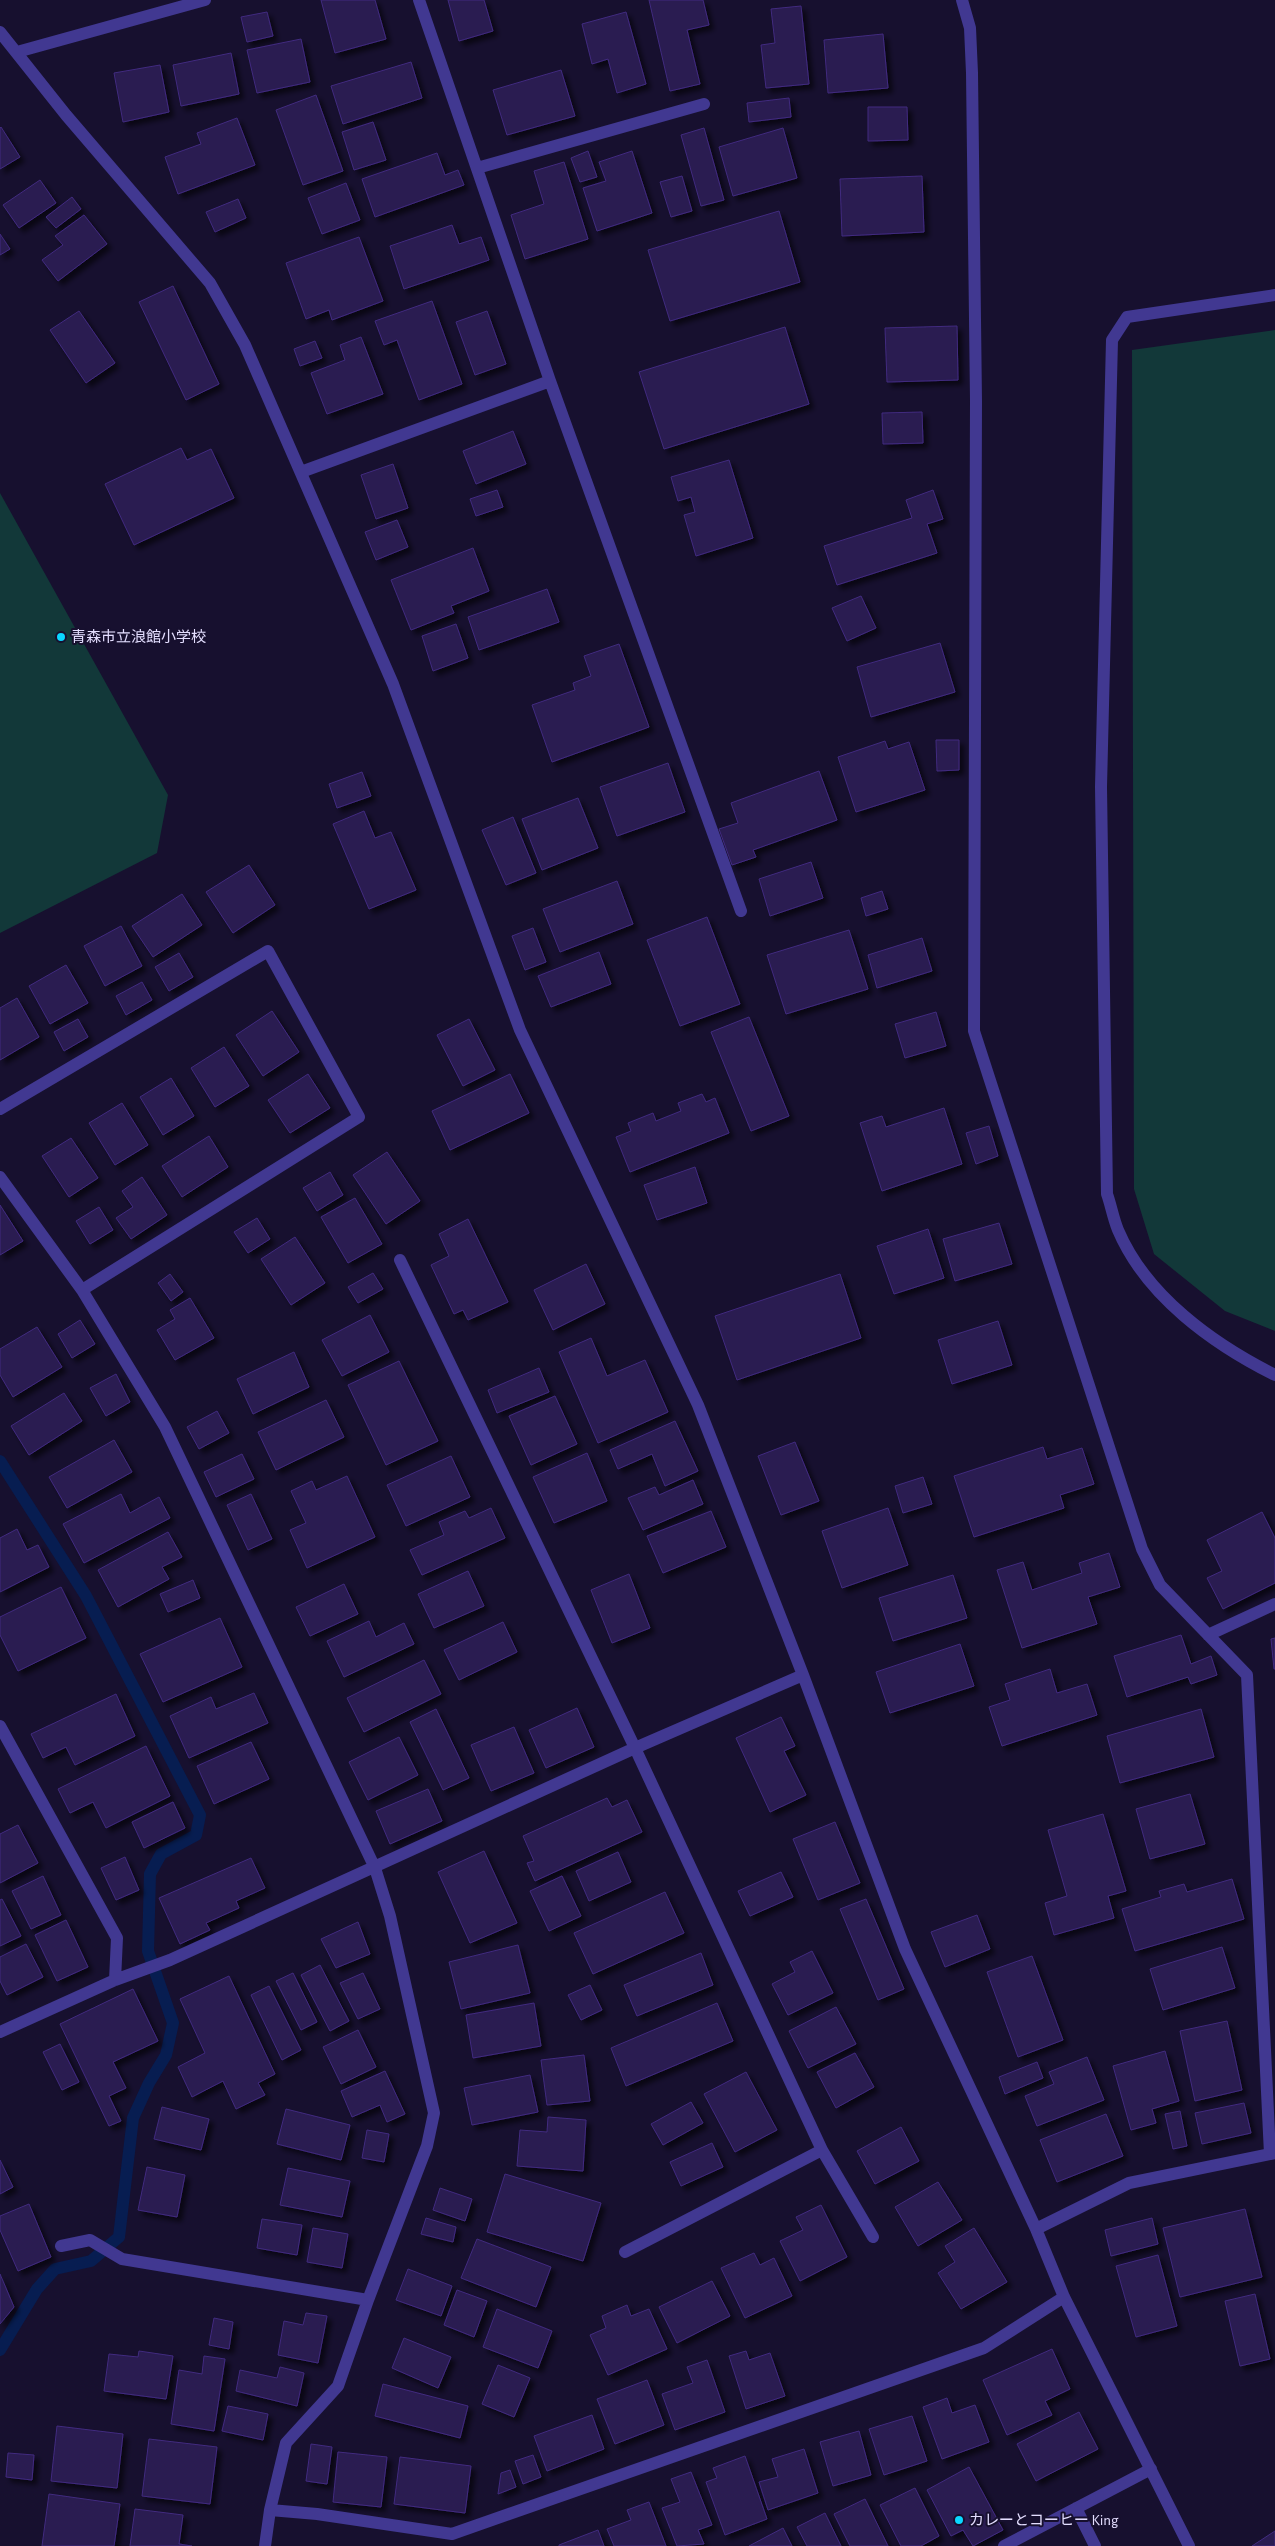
<svg xmlns="http://www.w3.org/2000/svg" width="1275" height="2546" font-family="'Alegreya Sans','Noto Sans JP',sans-serif">
  <defs>
    <filter id="shadow"><feDropShadow dx="4.5" dy="4.5" stdDeviation="2.5" flood-color="#0009"/></filter>
  </defs>
  <rect width="100%" height="100%" fill="#17102f"/>
  <!-- green -->
  <path fill="#123839" d="M1275 330V1331L1225 1311 1154 1254 1134 1189 1132 350Z
    M0 493 168 795 157 853 0 933Z"/>
  <g fill="none" stroke-linecap="round" stroke-linejoin="round">
    <!-- stream -->
    <path stroke="#071d51" stroke-width="12" d="M0 1461 86 1596 200 1815 196 1835 161 1854 150 1874 148 1951 173 2023 166 2055 149 2083 133 2118 119 2237 91 2261 55 2269 37 2289 0 2350"/>
  </g>
  <!-- building -->
  <path fill="#291a51" stroke="#412b7f" filter="url(#shadow)" d="M321 0H375L386 39 335 53Z
    M448 0H484L493 31 459 41Z
    M649 0H703L709 25 687 30 700 84 670 91Z
    M801 6 809 84 766 88 761 45 775 43 771 9Z
    M267 12 273 36 247 42 241 17Z
    M626 12 646 84 617 93 608 59 592 64 582 24Z
    M883 34 888 88 828 93 824 40Z
    M301 39 310 82 257 93 247 50Z
    M231 53 239 94 181 106 173 65Z
    M411 62 422 98 343 124 331 86Z
    M160 65 169 112 123 122 114 73Z
    M561 70 575 116 507 135 493 90Z
    M316 95 343 171 303 185 276 110Z
    M789 98 791 117 749 122 747 103Z
    M868 107H907L908 140 868 141Z
    M237 118 255 165 178 194 165 157 201 144 197 133Z
    M373 122 386 160 354 170 342 132Z
    M1 127 20 157 0 169V128Z
    M704 128 724 200 701 206 681 135Z
    M783 128 797 178 733 196 719 147Z
    M588 151 597 177 580 182 571 158Z
    M632 151 652 213 597 231 583 188 606 181 599 162Z
    M437 153 445 175 458 170 464 185 375 217 362 179Z
    M564 162 588 239 525 259 511 215 544 204 534 171Z
    M682 176 692 211 671 217 660 182Z
    M922 176 924 232 842 236 840 179Z
    M40 180 56 203 19 228 3 205Z
    M346 183 360 220 322 234 308 198Z
    M72 197 81 209 56 228 46 217Z
    M238 199 246 218 215 232 206 212Z
    M779 211 800 282 670 321 648 250Z
    M84 215 107 244 58 281 42 260 63 245 55 236Z
    M452 225 459 244 481 237 489 260 404 289 390 246Z
    M0 234 10 249 0 255Z
    M359 237 383 301 332 320 329 310 306 319 286 263Z
    M173 286 219 384 186 400 139 302Z
    M432 301 462 384 419 400 397 340 384 345 375 321Z
    M79 311 115 363 86 383 50 330Z
    M487 311 506 364 475 375 456 322Z
    M957 326 958 380 887 382 885 328Z
    M785 327 809 404 664 449 639 372Z
    M361 337 383 394 327 414 311 373 345 360 340 345Z
    M315 341 322 358 300 366 294 349Z
    M922 412 923 443 883 444 882 413Z
    M513 431 526 464 476 484 463 451Z
    M181 448 187 460 211 449 234 498 134 545 105 484Z
    M729 460 753 538 696 556 684 515 695 512 691 497 678 501 671 477Z
    M393 464 408 508 376 519 361 475Z
    M497 490 503 507 476 516 470 499Z
    M933 490 943 519 927 524 937 553 837 585 824 546 912 518 906 500Z
    M397 520 408 547 376 560 365 532Z
    M473 548 489 591 451 606 454 613 411 630 391 580Z
    M547 589 559 622 479 650 468 617Z
    M861 596 876 628 847 641 832 608Z
    M456 624 468 658 433 671 422 636Z
    M940 643 955 692 871 717 857 667Z
    M619 644 649 727 552 762 532 705 575 690 573 683 591 676 584 656Z
    M936 740H959V770L937 771Z
    M885 741 888 749 909 742 925 790 856 812 838 757Z
    M668 763 685 812 617 836 600 787Z
    M819 771 837 820 753 850 756 857 732 865 719 829 738 823 731 803Z
    M362 772 371 796 337 808 329 784Z
    M578 798 598 848 542 870 522 819Z
    M364 811 375 838 391 832 416 890 369 909 333 824Z
    M513 817 536 873 506 885 482 830Z
    M811 862 823 898 770 916 759 879Z
    M249 865 275 905 233 933 206 892Z
    M617 881 633 924 560 952 543 909Z
    M882 891 888 909 866 916 861 898Z
    M182 894 202 925 153 957 132 926Z
    M707 917 740 1004 680 1026 647 940Z
    M121 926 142 966 105 986 84 946Z
    M533 928 546 962 525 970 512 936Z
    M849 930 868 989 786 1014 767 955Z
    M922 938 932 971 877 988 868 955Z
    M599 952 611 984 551 1007 538 976Z
    M179 953 193 977 169 991 155 967Z
    M66 965 88 1003 50 1024 29 986Z
    M142 982 152 1000 126 1015 116 996Z
    M17 998 39 1037 0 1060V1008Z
    M272 1011 299 1052 263 1076 236 1035Z
    M936 1012 946 1046 905 1058 895 1024Z
    M749 1017 789 1116 751 1131 711 1032Z
    M78 1019 88 1037 64 1051 54 1032Z
    M469 1019 495 1070 463 1086 437 1035Z
    M224 1047 249 1086 215 1107 191 1068Z
    M308 1074 330 1108 290 1133 268 1100Z
    M510 1074 529 1113 450 1150 432 1111Z
    M171 1078 194 1116 163 1135 140 1097Z
    M702 1094 706 1102 715 1098 729 1133 630 1172 616 1137 631 1131 628 1123 653 1113 656 1121 681 1111 678 1103Z
    M122 1103 148 1145 115 1165 89 1123Z
    M944 1108 962 1164 882 1191 860 1123 882 1116 886 1127Z
    M989 1126 998 1156 976 1164 966 1133Z
    M209 1136 228 1167 182 1197 162 1166Z
    M71 1138 98 1178 69 1197 42 1156Z
    M387 1152 420 1201 386 1224 353 1175Z
    M695 1167 707 1203 657 1220 644 1185Z
    M330 1172 343 1195 317 1211 303 1188Z
    M142 1177 167 1215 131 1239 116 1218 133 1207 122 1191Z
    M355 1198 382 1244 348 1263 321 1217Z
    M0 1205 23 1241 0 1255Z
    M99 1207 113 1230 90 1244 76 1221Z
    M257 1218 270 1239 248 1253 234 1232Z
    M468 1219 508 1302 468 1320 463 1310 454 1314 431 1265 449 1256 439 1234Z
    M999 1223 1012 1264 955 1281 943 1239Z
    M928 1229 944 1278 894 1294 877 1246Z
    M295 1237 325 1283 291 1305 261 1259Z
    M586 1264 605 1304 553 1330 534 1290Z
    M373 1273 383 1289 358 1303 348 1287Z
    M170 1274 183 1292 171 1301 158 1283Z
    M840 1274 861 1338 737 1380 715 1316Z
    M190 1298 214 1338 175 1360 157 1330 175 1319 170 1310Z
    M370 1315 389 1352 342 1376 322 1340Z
    M80 1320 95 1344 72 1358 58 1334Z
    M998 1321 1012 1365 952 1384 938 1340Z
    M37 1327 62 1367 13 1397 0 1375V1349Z
    M591 1338 607 1376 645 1360 668 1412 598 1443 559 1352Z
    M294 1352 309 1387 253 1414 237 1379Z
    M399 1361 438 1441 386 1465 348 1385Z
    M539 1368 549 1392 497 1413 488 1390Z
    M116 1374 130 1402 106 1416 90 1388Z
    M64 1393 82 1421 29 1455 11 1426Z
    M555 1396 577 1444 531 1465 509 1416Z
    M326 1400 344 1437 276 1470 258 1432Z
    M217 1411 229 1433 199 1449 187 1427Z
    M675 1421 698 1471 665 1486 652 1454 618 1469 610 1450Z
    M114 1440 132 1472 67 1508 49 1477Z
    M795 1442 819 1501 781 1515 758 1456Z
    M1043 1447 1047 1459 1082 1448 1094 1484 1060 1495 1064 1508 974 1537 954 1476Z
    M587 1453 607 1501 554 1523 533 1477Z
    M242 1454 254 1479 216 1497 204 1472Z
    M451 1456 470 1497 406 1526 387 1485Z
    M347 1476 375 1537 307 1568 290 1530 306 1523 291 1491 312 1481 316 1490Z
    M923 1477 932 1504 903 1513 895 1486Z
    M693 1480 703 1504 643 1530 628 1498 655 1487 659 1495Z
    M121 1494 130 1513 159 1497 170 1518 84 1563 63 1524Z
    M251 1494 272 1539 248 1550 227 1505Z
    M491 1508 505 1538 422 1575 410 1550 444 1535 439 1522 465 1511 469 1518Z
    M888 1508 908 1565 842 1588 822 1531Z
    M711 1511 726 1547 663 1573 647 1536Z
    M1262 1512 1275 1538V1583L1223 1609 1207 1578 1222 1571 1207 1540Z
    M17 1529 27 1550 38 1545 49 1567 0 1592V1538Z
    M168 1532 182 1557 162 1567 169 1579 118 1607 98 1570Z
    M1109 1553 1120 1587 1088 1597 1097 1624 1022 1648 997 1570 1023 1562 1032 1590 1082 1573 1079 1563Z
    M468 1571 484 1606 434 1628 418 1594Z
    M629 1574 650 1628 612 1643 591 1590Z
    M953 1575 967 1618 893 1641 879 1598Z
    M193 1580 200 1598 168 1612 160 1594Z
    M344 1584 358 1614 310 1636 296 1607Z
    M61 1587 86 1638 18 1671 0 1635V1617Z
    M220 1618 242 1667 163 1702 140 1654Z
    M369 1621 376 1637 404 1623 414 1644 344 1677 327 1641Z
    M503 1622 517 1652 459 1680 444 1650Z
    M1181 1635 1191 1664 1211 1656 1217 1675 1191 1684 1188 1677 1127 1697 1114 1656Z
    M1275 1638V1669H1274L1271 1639Z
    M960 1644 974 1686 890 1713 876 1672Z
    M424 1660 441 1694 364 1732 347 1698Z
    M1050 1669 1057 1693 1087 1684 1097 1715 1002 1746 989 1707 1010 1700 1005 1684Z
    M254 1693 268 1723 189 1758 170 1716 211 1697 216 1709Z
    M116 1694 135 1736 75 1765 66 1747 43 1758 31 1734Z
    M577 1708 594 1747 546 1768 529 1730Z
    M436 1709 469 1778 443 1790 410 1722Z
    M1201 1709 1214 1757 1120 1783 1107 1736Z
    M781 1717 795 1746 784 1751 806 1795 770 1812 736 1738Z
    M514 1727 534 1773 491 1791 471 1745Z
    M399 1737 418 1775 368 1800 349 1762Z
    M251 1742 269 1779 214 1804 197 1766Z
    M146 1746 170 1796 106 1828 93 1802 70 1813 58 1789Z
    M428 1789 442 1821 390 1844 376 1811Z
    M1190 1794 1205 1844 1150 1859 1136 1809Z
    M607 1798 612 1807 627 1800 642 1832 535 1881 527 1863 534 1861 523 1836Z
    M173 1802 185 1828 144 1848 132 1822Z
    M1103 1814 1126 1891 1108 1896 1114 1918 1054 1935 1045 1903 1067 1896 1048 1830Z
    M835 1822 860 1883 818 1900 793 1839Z
    M18 1825 38 1863 0 1883V1834Z
    M484 1851 517 1923 470 1943 438 1872Z
    M618 1852 631 1882 589 1901 576 1871Z
    M125 1857 139 1890 116 1900 101 1868Z
    M251 1858 265 1888 236 1901 239 1908 206 1923 210 1930 180 1944 159 1898Z
    M781 1872 793 1897 750 1916 738 1891Z
    M43 1876 61 1915 31 1929 12 1891Z
    M562 1876 581 1916 549 1931 530 1891Z
    M1232 1879 1244 1919 1135 1951 1122 1909 1161 1897 1159 1891 1184 1884 1187 1892Z
    M665 1892 684 1933 593 1974 574 1933Z
    M2 1899 21 1936 0 1946V1900Z
    M866 1899 904 1989 878 2000 840 1909Z
    M977 1915 990 1949 945 1967 931 1932Z
    M66 1920 88 1967 57 1981 35 1935Z
    M358 1922 370 1954 336 1968 321 1939Z
    M26 1944 43 1977 7 1995 0 1981V1957Z
    M518 1945 530 1993 461 2009 449 1962Z
    M1222 1947 1235 1988 1163 2010 1150 1969Z
    M812 1951 833 1993 788 2015 772 1984 795 1972 790 1962Z
    M701 1953 713 1985 637 2016 624 1985Z
    M1032 1956 1063 2040 1018 2057 987 1972Z
    M320 1965 349 2021 330 2031 301 1975Z
    M293 1973 317 2022 301 2030 276 1981Z
    M363 1973 380 2009 358 2019 340 1983Z
    M229 1976 275 2074 258 2083 265 2095 236 2109 223 2081 192 2097 178 2067 205 2053 180 1999Z
    M590 1985 602 2010 581 2020 568 1995Z
    M269 1986 301 2050 282 2060 251 1995Z
    M133 1989 158 2041 113 2062 126 2088 109 2096 121 2121 109 2126 60 2024Z
    M534 2003 541 2046 473 2058 466 2015Z
    M717 2003 733 2041 626 2086 611 2048Z
    M836 2007 856 2044 808 2068 789 2031Z
    M1227 2021 1242 2090 1195 2101 1180 2031Z
    M358 2030 376 2067 341 2084 323 2047Z
    M60 2044 79 2082 62 2090 43 2052Z
    M1165 2051 1179 2101 1152 2109 1156 2123 1131 2130 1113 2066Z
    M855 2053 874 2087 836 2108 817 2072Z
    M584 2055 590 2101 547 2105 541 2060Z
    M1087 2057 1104 2100 1037 2126 1025 2096 1054 2084 1049 2072Z
    M1037 2062 1043 2078 1005 2094 999 2077Z
    M385 2071 405 2114 387 2122 380 2105 352 2117 341 2091Z
    M746 2072 777 2130 735 2152 704 2094Z
    M530 2075 538 2112 472 2125 464 2088Z
    M691 2102 703 2123 663 2145 651 2124Z
    M1244 2103 1251 2133 1202 2144 1195 2113Z
    M162 2107 209 2119 201 2150 154 2139Z
    M286 2109 350 2125 341 2160 277 2144Z
    M1180 2111 1187 2146 1173 2149 1165 2114Z
    M1106 2114 1123 2156 1057 2182 1040 2140Z
    M548 2117 586 2120 583 2171 517 2166 520 2130 547 2132Z
    M901 2127 919 2161 875 2184 857 2151Z
    M367 2130 389 2134 384 2162 362 2158Z
    M712 2143 723 2167 681 2186 670 2162Z
    M0 2160 13 2187 0 2194Z
    M147 2167 185 2175 177 2217 138 2210Z
    M288 2168 350 2181 342 2217 280 2205Z
    M505 2174 601 2203 583 2261 487 2232Z
    M938 2182 962 2220 918 2246 895 2207Z
    M440 2188 472 2199 465 2221 433 2210Z
    M29 2204 51 2257 18 2271 0 2230V2216Z
    M821 2205 847 2257 800 2281 780 2241 803 2230 796 2217Z
    M1245 2209 1262 2277 1180 2297 1163 2228Z
    M426 2218 456 2227 453 2242 421 2234Z
    M1152 2218 1158 2244 1111 2256 1105 2230Z
    M262 2219 302 2225 297 2255 257 2248Z
    M313 2228 348 2234 342 2268 307 2262Z
    M974 2228 1007 2282 961 2309 938 2273 955 2262 945 2246Z
    M477 2239 551 2267 536 2307 461 2278Z
    M754 2253 760 2265 774 2258 792 2296 745 2318 721 2268Z
    M1158 2255 1177 2326 1136 2337 1116 2266Z
    M408 2269 452 2286 441 2316 396 2300Z
    M0 2274 14 2307 0 2324Z
    M712 2281 730 2316 677 2343 659 2307Z
    M457 2290 487 2301 474 2337 444 2325Z
    M1255 2294 1270 2359 1240 2366 1225 2301Z
    M627 2305 631 2316 649 2309 667 2349 608 2375 590 2335 606 2328 602 2316Z
    M497 2309 552 2331 538 2368 483 2347Z
    M306 2313 327 2316 318 2363 278 2355 284 2321 303 2325Z
    M214 2318 233 2322 229 2349 209 2345Z
    M404 2338 451 2357 438 2388 392 2368Z
    M1052 2349 1070 2389 1045 2401 1052 2415 1007 2435 983 2380Z
    M139 2351 173 2356 166 2399 104 2391 109 2354 138 2357Z
    M746 2351 749 2360 770 2353 785 2396 746 2409 729 2356Z
    M204 2356 225 2359 214 2431 171 2424 179 2370 202 2374Z
    M707 2360 725 2412 675 2430 662 2394 693 2383 687 2367Z
    M498 2365 530 2378 514 2417 482 2404Z
    M280 2367 304 2373 297 2406 236 2391 240 2370 277 2378Z
    M647 2380 664 2425 615 2444 597 2399Z
    M383 2384 468 2406 460 2438 375 2416Z
    M947 2398 952 2413 975 2405 989 2442 942 2459 923 2407Z
    M228 2406 268 2414 263 2440 222 2431Z
    M1079 2412 1098 2449 1036 2481 1017 2444Z
    M592 2415 604 2449 547 2471 534 2436Z
    M912 2416 927 2461 884 2475 869 2429Z
    M57 2426 123 2434 117 2488 51 2481Z
    M859 2431 871 2475 833 2486 820 2442Z
    M149 2439 217 2447 210 2504 142 2496Z
    M311 2444 332 2447 327 2484 306 2481Z
    M804 2449 818 2493 768 2510 759 2482 778 2477 772 2459Z
    M338 2452 387 2457 381 2507 333 2502Z
    M8 2453 34 2455 32 2480 6 2477Z
    M533 2455 541 2477 523 2484 515 2461Z
    M745 2456 767 2519 725 2535 706 2482 717 2478 713 2468Z
    M400 2457 471 2466 465 2513 394 2504Z
    M969 2467 1003 2530 973 2546 963 2530 951 2536 927 2490Z
    M510 2470 516 2487 498 2494 501 2473Z
    M691 2472 712 2525 698 2530 704 2544 677 2546 662 2508 680 2502 671 2479Z
    M915 2488 939 2536 921 2546H901L880 2505Z
    M49 2494 120 2504 114 2546H42Z
    M865 2499 888 2546H850L834 2514Z
    M649 2502 666 2546H614L607 2529 631 2520 627 2510Z
    M135 2509 183 2515 179 2544 192 2546H130Z
    M825 2513 841 2546H807L797 2527Z
    M783 2528 792 2546H749Z
    M598 2530 604 2546H559V2545Z
    M1275 2531V2546H1252Z"/>
  <g fill="none" stroke-linecap="round" stroke-linejoin="round">
    <!-- minor -->
    <path stroke="#413891" stroke-width="12" d="M419 0 550 381 741 911
      M962 0 970 28 972 73 976 401 974 1031 1142 1549 1160 1585 1247 1675 1270 2154
      M0 32 66 115 210 283 245 345 393 684 520 1030 698 1405 803 1675 905 1949 1036 2229 1064 2297 1189 2546
      M17 52 205 0
      M477 168 704 104
      M1275 295 1127 317 1112 340 1101 787 1107 1194C1111 1205 1113 1218 1118 1230 1146 1296 1213 1344 1275 1375
      M301 472 550 381
      M0 1109 268 951 359 1117 82 1290
      M0 1177 82 1290 165 1427 375 1868 390 1916 434 2113 427 2146 368 2300 338 2386 286 2443 270 2510 265 2546
      M400 1260 635 1748 822 2150 625 2252
      M1208 1635 1275 1604
      M0 1726 117 1938 115 1980
      M0 2032 115 1980 170 1960 635 1748 803 1675
      M822 2150 873 2237
      M1036 2229 1129 2183 1275 2153
      M61 2246 90 2240 122 2259 368 2300
      M1076 2508 1095 2546
      M270 2510 317 2514 452 2534 984 2348 1064 2297
      M1004 2546 1151 2469"/>
  </g>
  <!-- markers -->
  <g fill="#0ad7ff" stroke="#17102f" stroke-width="2">
    <circle cx="61" cy="637" r="5"/>
    <circle cx="959" cy="2520" r="5"/>
  </g>
  <g text-anchor="middle" stroke-width="4" stroke-linejoin="round" paint-order="stroke">
    <!-- poi labels -->
    <g font-size="15" fill="#e4deff" stroke="#17102f" text-anchor="start">
      <text x="71" y="642">青森市立浪館小学校</text>
      <text x="969" y="2525">カレーとコーヒー King</text>
    </g>
  </g>
</svg>
